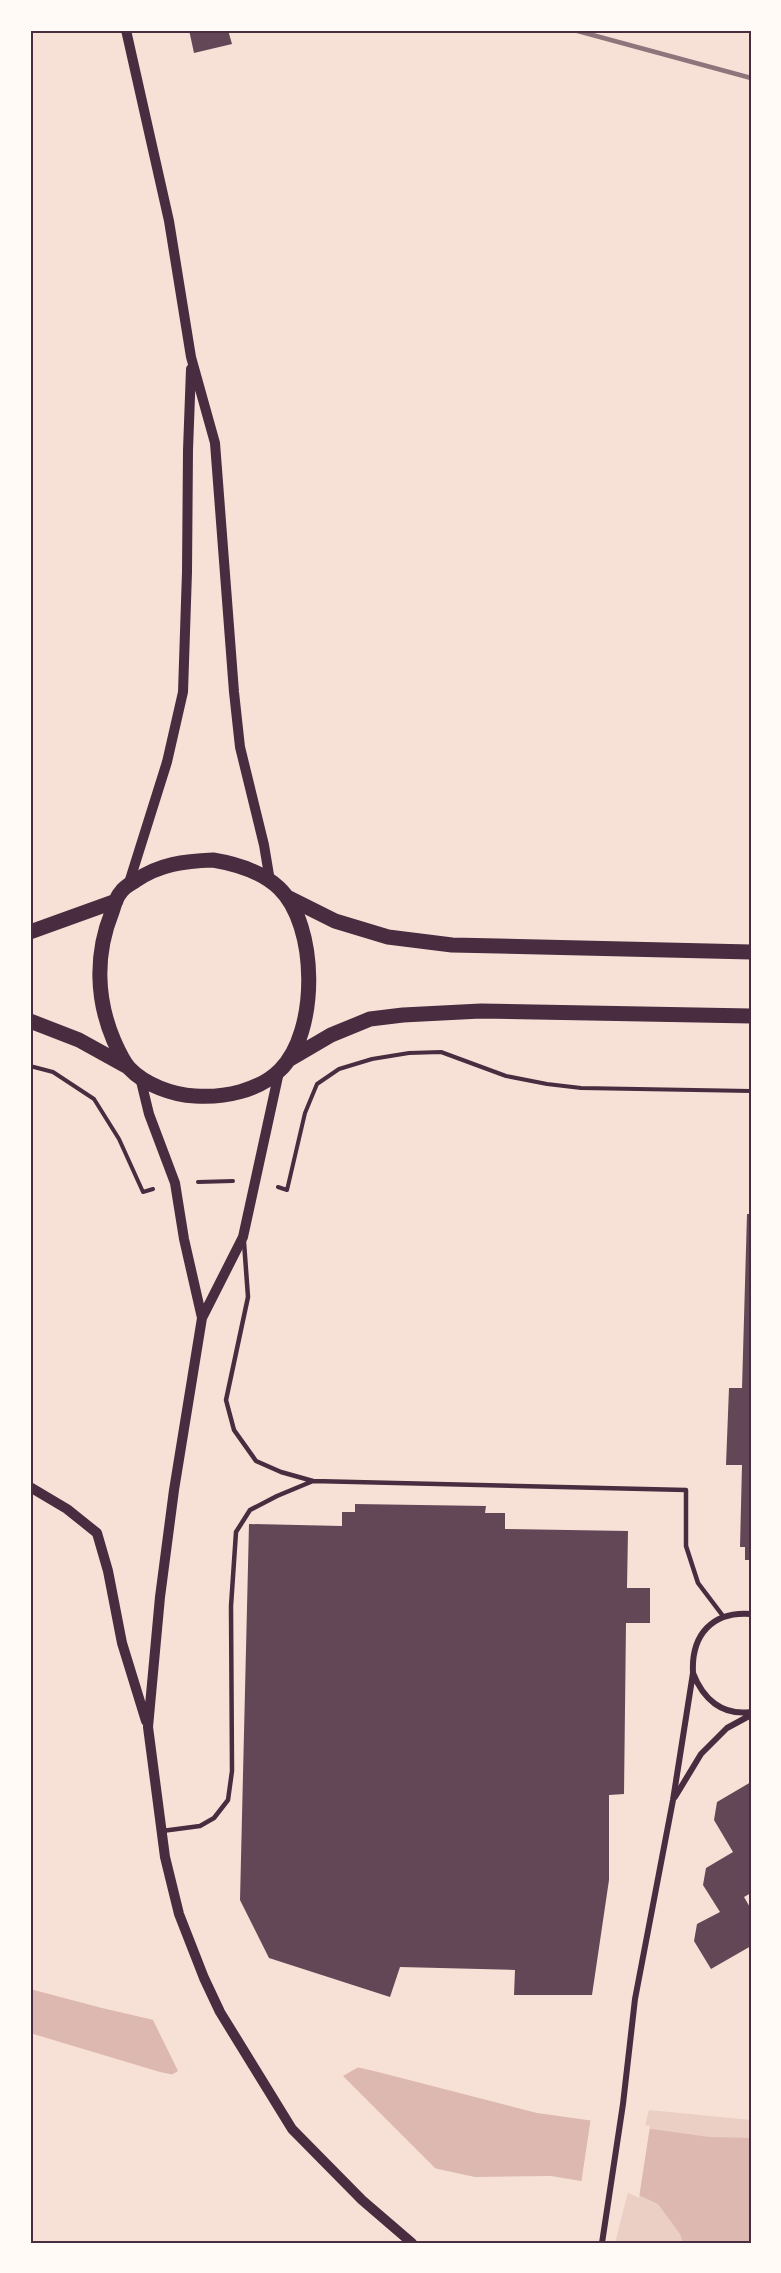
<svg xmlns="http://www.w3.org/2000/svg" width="781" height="2273" font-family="Inter,sans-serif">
  <rect width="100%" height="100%" fill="#f7e1d7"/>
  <!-- green -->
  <path fill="#ebcfc5" d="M649 2110 751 2120V2243H615Z"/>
  <!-- water -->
  <path fill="#dcb8b0" d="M30 1989 102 2008 378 2072 537 2113 709 2137 751 2138V2243H683L680 2234 658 2204 623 2188 551 2176 475 2177 387 2158 256 2092 160 2072 30 2033Z"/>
  <!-- pier -->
  <path fill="#f7e1d7" d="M151 2016 362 2065 343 2076 440 2173 386 2161 323 2138 255 2095 168 2077 178 2071Z
    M591 2117 650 2126 639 2198 622 2190 581 2184Z"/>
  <!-- building -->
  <path fill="#644757" d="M189 30H228L232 44 194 53Z
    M747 1214H751V1560H745V1547H740L742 1465H726L729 1388H742Z
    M355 1504 486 1506 485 1513H505V1529L628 1531 627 1588H650V1623H626L624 1794 609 1795V1880L592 1995H514L515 1970 400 1967 390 1997 269 1958 240 1900 249 1524 342 1526V1512H355Z
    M751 1782V1893L744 1897 751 1909V1946L711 1969 694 1941 697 1924 720 1912 703 1885 706 1868 733 1852 714 1820 717 1802Z"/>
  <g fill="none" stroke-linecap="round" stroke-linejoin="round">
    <!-- path -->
    <path stroke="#4a2c40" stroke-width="4" d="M30 1066 53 1072 94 1099 119 1139 143 1192 153 1189
      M198 1182 233 1181
      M278 1187 287 1190 305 1113 317 1084 339 1069 372 1059 409 1053 441 1052 506 1076 547 1084 581 1088 751 1091"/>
    <!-- service -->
    <path stroke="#4a2c40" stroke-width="4.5" d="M313 1481 686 1490V1546L698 1583 723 1616
      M162 1831 200 1826 214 1818 228 1800 232 1771 231 1606 236 1532 250 1510 277 1496 313 1481 281 1472 256 1461 234 1430 226 1400 248 1297 244 1242"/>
    <!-- minor -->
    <path stroke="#4a2c40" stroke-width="6" d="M693 1673C703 1699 722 1716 751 1712
      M675 1797 701 1754 727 1728 751 1715
      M602 2243 623 2104 635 1999 673 1800 693 1673C691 1635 712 1611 751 1614"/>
    <!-- tertiary -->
    <path stroke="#4a2c40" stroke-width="10" d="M126 30 169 221 191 357 215 443 234 692 240 747 264 845 270 881
      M128 886 167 762 183 692 187 572 188 450 191 369
      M279 1072 243 1237 202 1318 174 1490 160 1597 148 1727 165 1857 179 1914 204 1978 220 2012 292 2129 362 2200 412 2243
      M140 1077 149 1114 175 1183 184 1239 202 1318
      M30 1487 67 1509 97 1533 108 1571 122 1643 146 1721"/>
    <!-- primary -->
    <path stroke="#4a2c40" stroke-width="15" d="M213 860C237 864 261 871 279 888 318 925 319 1032 280 1070 259 1091 224 1098 195 1096 173 1095 145 1085 129 1068 123 1061 118 1050 114 1041 96 999 95 954 112 912 114 906 116 897 121 892 124 887 130 884 135 881 159 864 185 861 213 860Z
      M287 897 335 921 388 937 452 945 751 952
      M30 932 116 901
      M30 1021 79 1040 126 1066
      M290 1059 331 1035 370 1019 403 1015 481 1011 751 1016"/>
    <!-- rail -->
    <path stroke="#8f747c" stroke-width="4.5" d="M574 30 751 78"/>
  </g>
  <!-- border -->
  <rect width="781" height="2273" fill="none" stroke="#fffaf5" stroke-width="63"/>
  <rect x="32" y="32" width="718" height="2210" fill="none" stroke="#4a2c40" stroke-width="2"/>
</svg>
